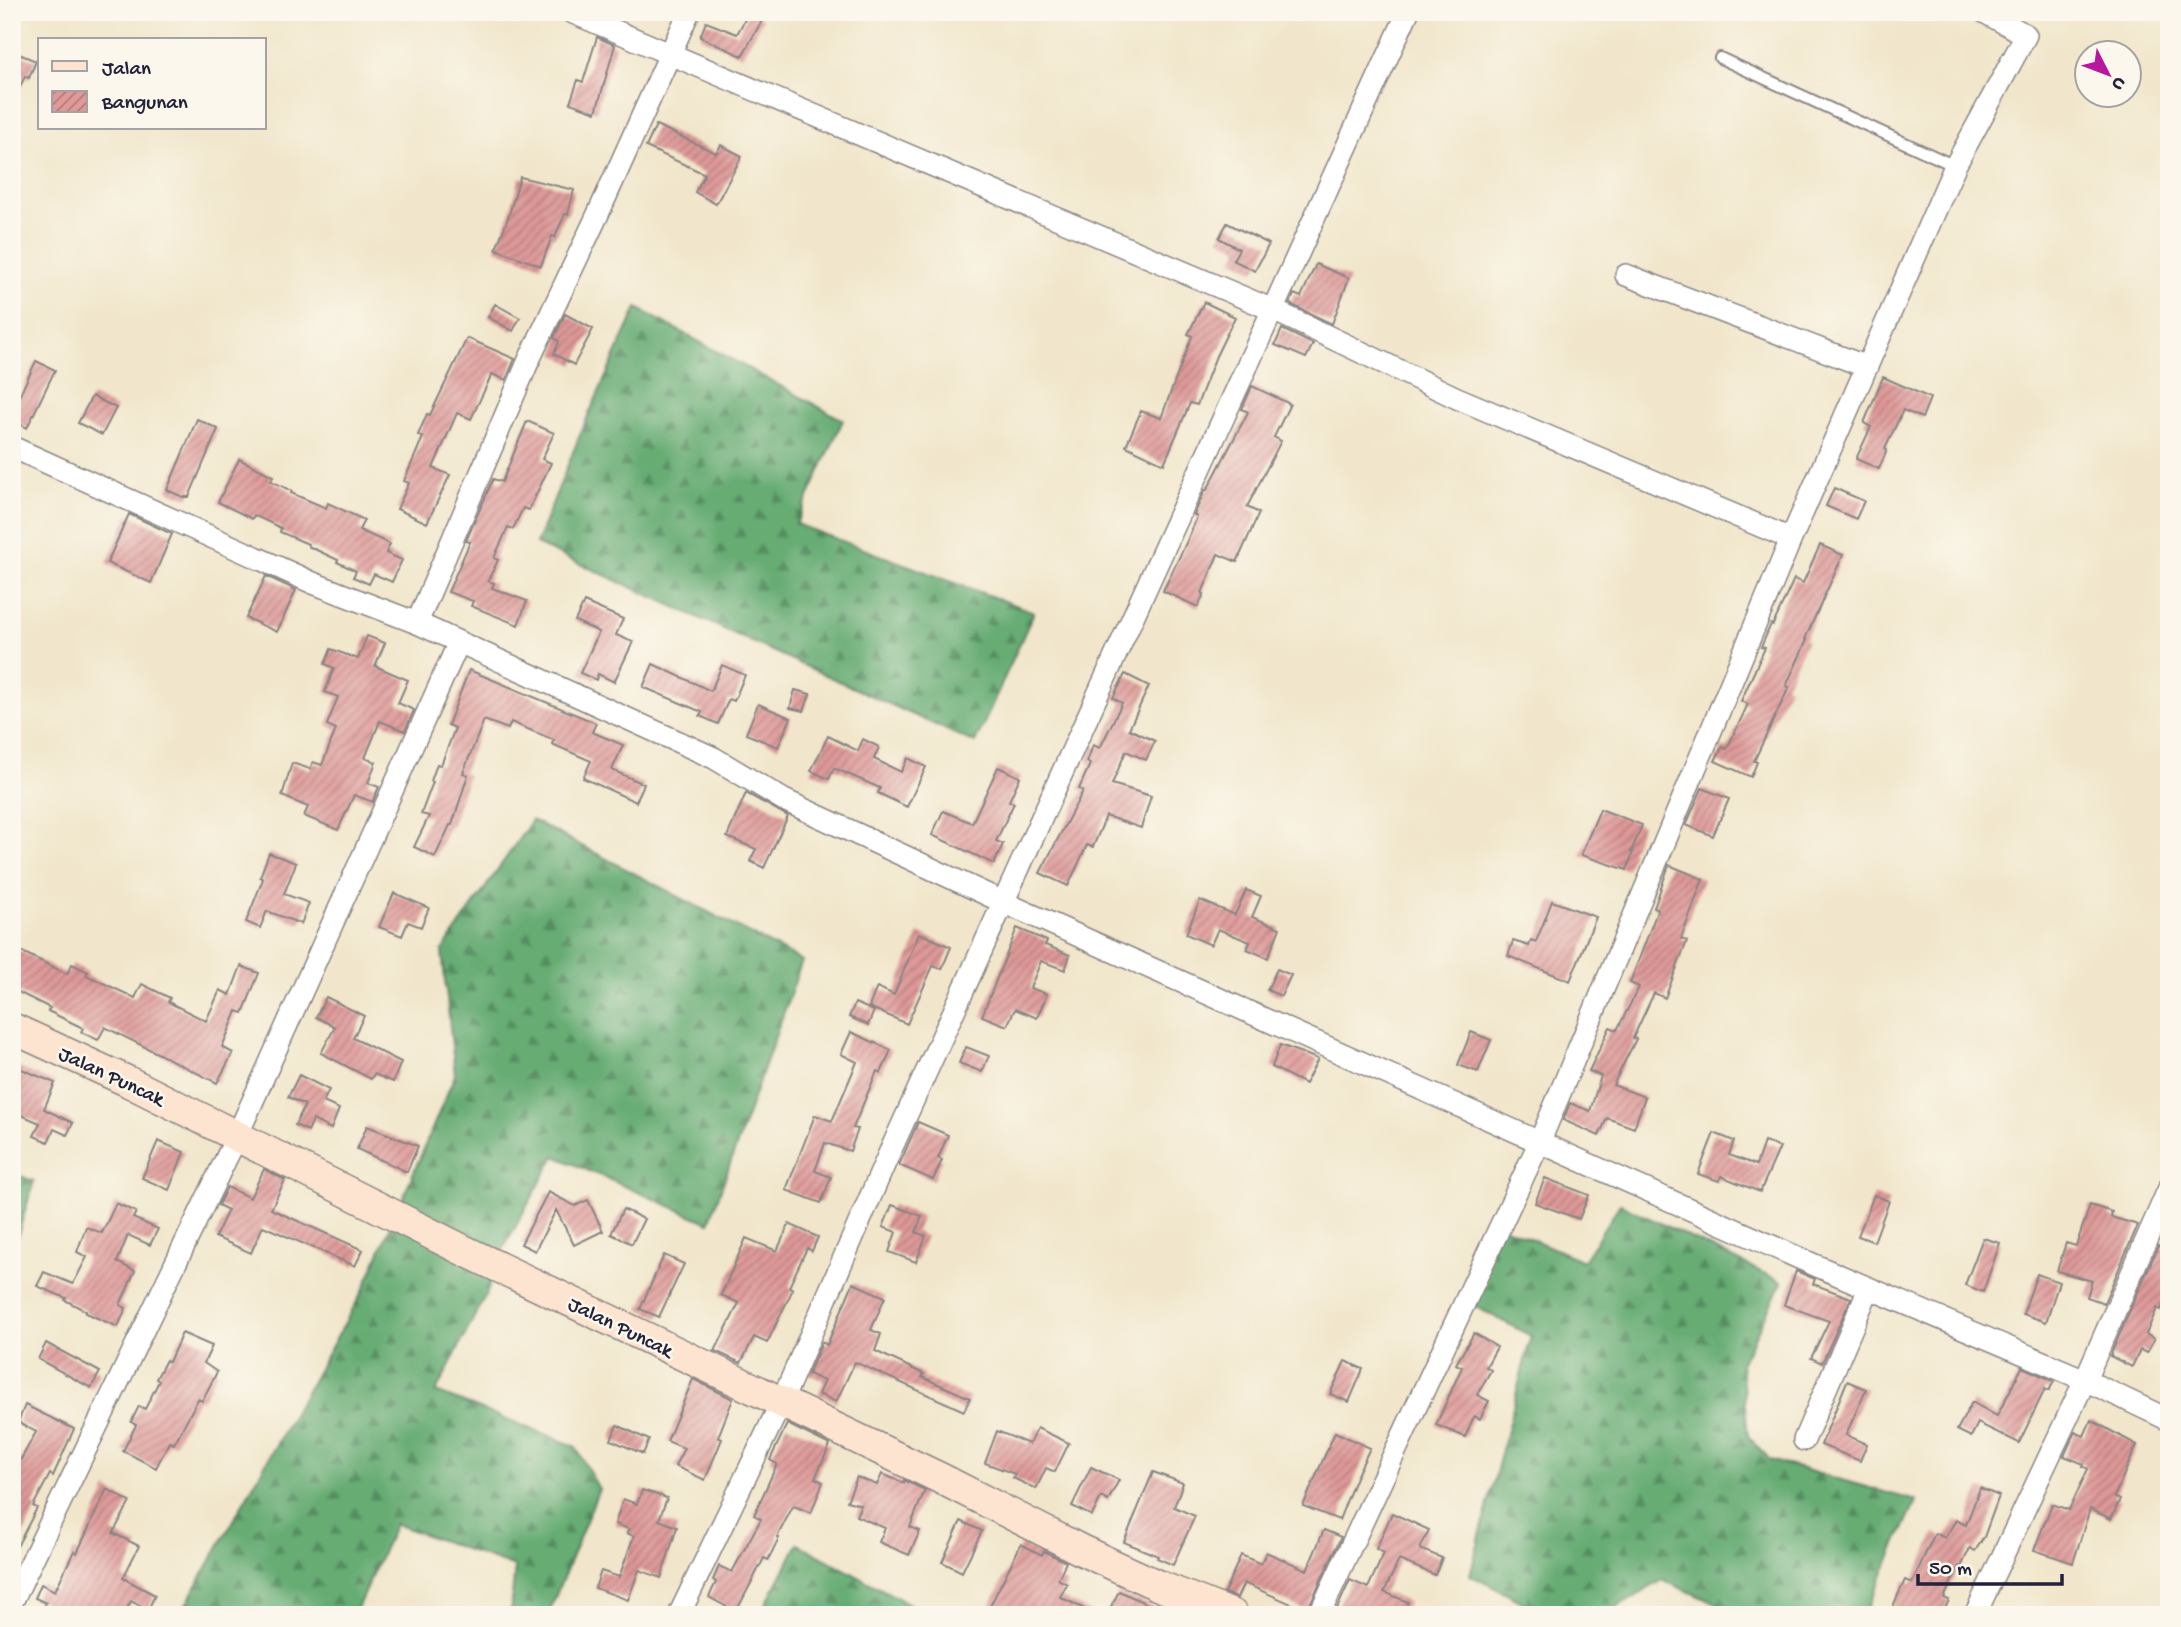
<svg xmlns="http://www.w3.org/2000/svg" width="2181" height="1627" font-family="'Gochi Hand',sans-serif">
  <defs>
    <pattern id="forest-firs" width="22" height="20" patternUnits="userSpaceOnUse" patternTransform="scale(1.75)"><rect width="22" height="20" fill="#66ac73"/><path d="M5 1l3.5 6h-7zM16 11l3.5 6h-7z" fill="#548c60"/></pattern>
    <pattern id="building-hatch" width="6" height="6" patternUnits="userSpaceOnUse" patternTransform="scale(1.75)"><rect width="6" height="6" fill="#de9998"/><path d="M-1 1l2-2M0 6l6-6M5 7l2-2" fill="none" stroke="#b47c7d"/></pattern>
  </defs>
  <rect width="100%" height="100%" fill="#fbf7ec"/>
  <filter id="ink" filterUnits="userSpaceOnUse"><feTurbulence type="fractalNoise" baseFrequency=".0143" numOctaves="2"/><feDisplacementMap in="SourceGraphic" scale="14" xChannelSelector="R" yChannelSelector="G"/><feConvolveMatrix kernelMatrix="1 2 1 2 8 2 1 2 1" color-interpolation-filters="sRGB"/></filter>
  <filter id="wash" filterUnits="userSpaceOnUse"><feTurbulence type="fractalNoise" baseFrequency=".00686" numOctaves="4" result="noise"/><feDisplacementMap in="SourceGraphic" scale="28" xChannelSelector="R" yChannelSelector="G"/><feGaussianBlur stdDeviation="1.57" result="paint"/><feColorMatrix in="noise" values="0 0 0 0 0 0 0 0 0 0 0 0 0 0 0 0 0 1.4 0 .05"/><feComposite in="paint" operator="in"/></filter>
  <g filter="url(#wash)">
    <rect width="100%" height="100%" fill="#f1e6cb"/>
    <!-- forest -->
    <path fill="url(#forest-firs)" stroke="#446757" stroke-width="2" d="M637 308 843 420 796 524 1034 612 975 743 536 544 584 425Z
      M532 820 802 961 709 1223 555 1156 498 1258 489 1288 436 1392 575 1446 599 1489 548 1615H510L515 1567 395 1524 354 1615H180L364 1289 455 1075 442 951Z
      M12 1173 34 1181 12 1254Z
      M1620 1204 1782 1282 1741 1364 1748 1436 1770 1460 1916 1501 1864 1615H1741L1663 1580 1603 1615H1547L1470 1575 1531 1336 1465 1301 1495 1223 1583 1261Z
      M798 1544 929 1615H760Z"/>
    <g id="blocks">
      <!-- building -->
      <path fill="url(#building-hatch)" d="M749 12 763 19 742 56 700 37 706 22 737 34Z
        M597 37 615 45 596 112 570 103 578 80 583 82Z
        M12 51 36 61 29 78 25 76 12 105Z
        M656 125 716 153 721 145 742 156 716 204 695 192 705 174 646 147Z
        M520 177 574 190 568 214H565L555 237 552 236 541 266 496 249 508 218Z
        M1227 223 1269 244 1255 271 1233 260 1239 249 1219 238Z
        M1316 264 1349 278 1332 324 1290 304 1294 294 1301 297Z
        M1204 302 1235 317 1216 356 1197 405 1190 403 1164 464 1126 446 1141 411 1161 418 1192 336 1188 334Z
        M495 304 520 318 513 331 488 317Z
        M565 314 593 329 574 365 554 354 559 341 554 338Z
        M1282 329 1313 344 1306 358 1275 345Z
        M467 338 515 359 506 380 492 374 471 419 457 413 433 468 450 475 427 523 397 509 409 483 404 481 423 437 418 435 427 414 430 415Z
        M36 361 55 370 27 428 12 420V411Z
        M1883 377 1930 398 1922 418 1903 410 1885 449 1887 450 1879 469 1856 459 1871 427 1864 423Z
        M1252 386 1290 404 1274 437 1281 441 1247 507 1259 513 1237 562 1218 554 1202 593 1204 594 1198 607 1163 591 1187 541 1197 517 1194 515 1205 490H1207L1248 412 1242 409Z
        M92 396 116 408 102 435 78 423Z
        M197 419 218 429 189 497H183L167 490Z
        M527 421 554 433 542 459 551 463 529 510 523 508 513 529 508 527 494 558 498 560 488 581 494 583 492 588 527 601 518 625 471 606 473 601 448 592 470 542 466 541 493 479 502 482Z
        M239 459 273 476 271 481 292 491 291 493 326 508 328 503 364 520 359 530 390 544 386 553 402 560 392 582 374 574 369 584 353 577 356 571 337 562 338 560 308 546V544L280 532 281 528 254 515 252 519 218 502Z
        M1834 488 1864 501 1856 519 1826 506Z
        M129 514 172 534 151 583 107 563Z
        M1820 545 1843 555 1805 639 1807 640 1786 686 1789 687 1754 761 1757 762 1751 777 1715 761 1722 747 1727 749 1748 704 1741 701 1765 648 1761 647 1771 624 1773 625 1794 579 1803 583Z
        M266 576 296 590 277 632 246 618Z
        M584 602 623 619 616 635 633 642 614 682 598 674 596 680 580 673 599 632 575 621Z
        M367 636 385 643 375 666 408 680 398 703 414 710 405 731 380 721 365 758 376 762 368 783 379 787 374 798 373 802 354 795 338 830 304 816 308 807 282 796 292 763 310 769 313 762 322 765 336 729 327 725 338 697 325 692 334 668 325 664 331 649 358 659Z
        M653 664 711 691 722 665 745 675 734 701 729 699 718 724 700 716 702 712 643 687Z
        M469 670 596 723 592 732 623 745 612 770 644 784 636 802 583 778 591 761 552 744 554 740 511 722 508 729 484 720 463 773 468 775 452 825H450L435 857 414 847 429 816 421 814 433 782 431 781 437 764 441 765 455 728 448 725Z
        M1125 674 1149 686 1129 729 1155 741 1146 760 1126 751 1112 784 1151 796 1141 828 1106 816 1093 847 1087 845 1068 886 1040 873 1083 791 1079 789 1090 764 1087 762 1093 745 1100 748 1122 703 1113 698Z
        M795 690 810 694 804 711 790 708Z
        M758 704 791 718 778 747 746 734Z
        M828 736 858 751 863 739 879 747 874 759 901 772 908 758 926 767 907 807 878 793 880 788 834 768 829 779 811 771Z
        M998 767 1020 777 1009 801 1014 803 996 841 1003 844 994 864 932 835 943 811 972 823Z
        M1702 788 1729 799 1713 836 1686 825Z
        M746 793 788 816 764 868 750 861 756 849 727 837Z
        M1600 809 1642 825 1631 852H1633L1627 870 1581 855Z
        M269 853 296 863 284 894 309 903 301 924 267 911 260 928 246 922 263 879 260 877Z
        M1669 865 1703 879 1681 939 1687 941 1665 998 1654 993 1633 1038 1636 1039 1613 1085 1645 1097 1634 1128 1607 1118 1599 1136 1563 1120 1570 1103 1590 1111 1601 1076 1589 1071 1610 1027 1617 1030 1639 987 1630 983 1658 909 1654 908Z
        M1246 890 1261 896 1252 917 1280 928 1268 958 1247 949 1250 942 1218 929 1211 945 1186 934 1200 900 1235 915Z
        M394 893 429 908 421 927 408 922 402 936 379 927Z
        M1552 901 1596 917 1570 981 1508 956 1513 941 1529 946 1531 940 1536 942Z
        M1017 928 1047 941 1045 945 1070 955 1065 970 1041 961 1030 988 1047 994 1037 1018 1015 1009 1007 1026 982 1016Z
        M919 933 951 947 942 969 933 966 907 1024 869 1007 877 987 894 995Z
        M12 947 67 974 72 964 88 972 86 975 135 998 142 984 170 998 168 1002 206 1021 220 990 230 995 241 966 259 973 243 1013 237 1011 222 1047 233 1053 217 1083 105 1027 98 1040 81 1032 83 1028 48 1011 50 1008 12 989Z
        M1277 969 1291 975 1281 996 1267 990Z
        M326 997 364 1016 353 1038 401 1062 393 1082 374 1074 371 1079 321 1053 335 1027 316 1017Z
        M855 1003 874 1011 868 1025 849 1017Z
        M851 1032 891 1050 881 1073 877 1071 853 1128 858 1129 850 1151 825 1143 815 1171 831 1177 821 1203 786 1190 815 1115 832 1121 857 1062 841 1054Z
        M1471 1032 1491 1040 1478 1072 1458 1065Z
        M1280 1045 1318 1059 1305 1084 1272 1067Z
        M966 1047 989 1056 982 1072 959 1063Z
        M12 1065 55 1083 44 1109 73 1123 67 1135 54 1129 48 1142 34 1136 40 1123 12 1111Z
        M299 1075 329 1090 323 1102 339 1109 331 1129 313 1120 308 1131 295 1125 305 1105 288 1097Z
        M918 1122 948 1135 938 1158 942 1160 933 1180 899 1165Z
        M367 1126 418 1146 407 1172 357 1149Z
        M1714 1133 1734 1141 1729 1155 1756 1165 1764 1142 1780 1147 1760 1192 1721 1176 1719 1181 1698 1174Z
        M158 1141 184 1152 169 1190 142 1178Z
        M264 1169 285 1180 271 1209 363 1250 355 1266 263 1226 251 1253 215 1237 228 1210 218 1205 227 1187 250 1198Z
        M1545 1178 1589 1195 1579 1219 1535 1203Z
        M548 1192 575 1206 588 1200 603 1231 574 1245 556 1210 535 1251 521 1244Z
        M1874 1195 1889 1201 1874 1242 1858 1236Z
        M116 1203 136 1212 133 1218 158 1229 150 1245 128 1235 117 1262 135 1271 120 1305 126 1308 118 1327 86 1313V1311L65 1300 66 1298 37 1286 44 1272 73 1284 87 1257 77 1252 86 1227 102 1233Z
        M892 1205 922 1216 916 1232 926 1236 916 1262 889 1252 896 1232 883 1227Z
        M2090 1205 2112 1212 2111 1217 2138 1225 2104 1303 2087 1297 2092 1281 2057 1271 2066 1243 2076 1246Z
        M623 1209 644 1219 632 1244 611 1234Z
        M789 1224 818 1237 812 1251 807 1248 789 1287 793 1289 767 1343 754 1337 741 1363 715 1351 739 1303 721 1295 746 1238 777 1251Z
        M1983 1238 2000 1243 1983 1292 1965 1285Z
        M2158 1246 2169 1249V1293L2161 1310 2157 1308 2146 1334 2154 1339 2147 1353 2140 1350 2132 1367 2110 1356Z
        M664 1255 684 1264 659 1317 640 1309Z
        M1796 1271 1815 1279 1813 1284 1851 1298 1822 1363 1811 1358 1829 1321 1784 1305Z
        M2037 1274 2059 1282 2046 1322 2023 1314Z
        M853 1283 885 1297 871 1330 881 1334 875 1351 924 1374 922 1377 970 1398 964 1411 855 1362 836 1402 818 1394 824 1381 808 1374 822 1342 827 1345Z
        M182 1333 212 1346 204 1363 217 1372 202 1401 198 1399 174 1444 169 1442 156 1468 123 1451 136 1425 131 1422 139 1406 145 1409 159 1381 156 1379 166 1360 169 1362Z
        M1474 1333 1497 1347 1486 1367 1491 1370 1477 1395 1489 1401 1480 1419 1474 1416 1465 1437 1436 1425 1462 1367 1456 1364Z
        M46 1343 100 1372 91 1388 38 1359Z
        M1345 1361 1363 1369 1349 1402 1330 1394Z
        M2022 1367 2054 1381 2049 1391 2045 1389 2019 1443 1978 1423 1971 1437 1957 1430 1972 1402 1997 1416Z
        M693 1379 733 1399 718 1437 722 1439 705 1480 675 1466 684 1448 667 1441Z
        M1847 1381 1866 1389 1846 1435 1867 1444 1860 1461 1821 1445Z
        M25 1405 74 1429 53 1476 50 1474 33 1506 37 1508 12 1556V1456L20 1461 36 1432 18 1422Z
        M2091 1420 2137 1445 2114 1497 2120 1500 2111 1519 2090 1509 2073 1563 2034 1550 2052 1504 2069 1510 2088 1469 2083 1466 2084 1464 2064 1456 2075 1432 2084 1436Z
        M787 1424 830 1445 815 1478 823 1482 811 1513 794 1506 792 1508 777 1537 779 1538 768 1560 764 1558 736 1612 709 1597 716 1582 713 1580 719 1566 732 1572 761 1519 754 1515 777 1464 770 1460Z
        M617 1425 649 1440 643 1454 611 1440Z
        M1037 1428 1069 1443 1055 1472 1046 1468 1036 1489 1013 1478 1015 1474 985 1463 997 1431 1029 1444Z
        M1335 1432 1370 1448 1356 1477 1339 1520 1303 1506Z
        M1091 1467 1119 1480 1108 1501 1101 1497 1092 1516 1072 1506Z
        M1153 1472 1183 1483 1174 1507 1195 1516 1173 1565 1157 1558 1158 1556 1124 1542Z
        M882 1474 904 1483V1480L925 1490 910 1527 920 1531 909 1555 879 1542 885 1528 856 1516 861 1505 847 1501 857 1477 877 1485Z
        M1980 1488 1999 1496 1984 1537 1975 1551 1970 1548 1961 1567 1959 1566 1944 1598 1949 1600 1942 1615H1911L1893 1606 1905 1580 1912 1583 1935 1533 1945 1538 1956 1520 1966 1525Z
        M107 1489 130 1502 113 1533 139 1546 123 1578 155 1595 148 1610 131 1601 124 1615H40L46 1603 35 1598 41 1584 55 1591 74 1551 77 1553Z
        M642 1490 667 1498 659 1520 677 1527 661 1578 639 1570 628 1600 595 1588 601 1571 619 1577 634 1536 627 1533 629 1529 615 1524 623 1499 637 1504Z
        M1392 1513 1429 1530 1420 1549 1442 1558 1435 1575 1399 1560 1384 1592 1408 1602 1403 1615H1334L1350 1580 1368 1588 1384 1553 1376 1549Z
        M961 1521 982 1531 962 1572 942 1562Z
        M1324 1530 1341 1537 1307 1611 1244 1583 1237 1598 1224 1593 1241 1555 1261 1564 1266 1552 1307 1570Z
        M1021 1544 1042 1555 1044 1551 1066 1562 1058 1579 1067 1584 1060 1597 1097 1615H1002L989 1608Z
        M1119 1591 1171 1615H1107Z"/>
    </g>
  </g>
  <g filter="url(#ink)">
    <use href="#blocks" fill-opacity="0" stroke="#8a8483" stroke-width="2"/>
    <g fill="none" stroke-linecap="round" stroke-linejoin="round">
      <defs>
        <path id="lane" d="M1720 58 1955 166"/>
        <path id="street" d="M571 12 1273 310 1457 398 1791 539
          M1626 275 1867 367
          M12 447 313 583 417 623 714 758 784 800 1005 903 1810 1263 2085 1380 2169 1420
          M417 623 528 362 598 214 689 12
          M1804 1440 1869 1288
          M12 1602 237 1136 459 642
          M679 1615 781 1403 888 1156 1408 12
          M1319 1615 1540 1141 1791 539 1955 166 2026 35 1984 12
          M1975 1615 2085 1380 2169 1188"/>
        <path id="secondary" d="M12 1028 127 1081 463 1250 942 1479 1081 1550 1157 1585 1233 1615"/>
      </defs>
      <!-- lane casing -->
      <use href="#lane" stroke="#8a8483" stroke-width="14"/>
      <!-- street casing -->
      <use href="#street" stroke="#8a8483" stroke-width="24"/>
      <!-- secondary casing -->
      <use href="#secondary" stroke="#8a8483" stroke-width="33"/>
      <!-- lane -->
      <use href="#lane" stroke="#fff" stroke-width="10"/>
      <!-- street -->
      <use href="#street" stroke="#fff" stroke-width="21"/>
      <!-- secondary -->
      <use href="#secondary" stroke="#fde4d0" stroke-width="30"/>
    </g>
  </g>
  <g text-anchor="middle" stroke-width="5" stroke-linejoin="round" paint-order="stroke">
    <!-- street labels -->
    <g font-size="21" fill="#22223b" stroke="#fbf7ec">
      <text transform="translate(112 1075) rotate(25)" y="7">Jalan Puncak</text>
      <text transform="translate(621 1326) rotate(26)" y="7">Jalan Puncak</text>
    </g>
  </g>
  <!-- margin -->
  <rect width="2181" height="1627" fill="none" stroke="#fbf7ec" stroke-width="42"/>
  <!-- legend -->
  <rect x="38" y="38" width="228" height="91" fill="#fbf7ec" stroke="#a4a2a5" stroke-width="2"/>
  <rect x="52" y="61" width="35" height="10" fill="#fde4d0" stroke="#a4a2a5" stroke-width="2"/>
  <text x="102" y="74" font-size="21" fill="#22223b">Jalan</text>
  <rect x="52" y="91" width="35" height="21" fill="url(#building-hatch)" stroke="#a4a2a5" stroke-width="2"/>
  <text x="102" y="108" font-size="21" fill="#22223b">Bangunan</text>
  <!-- north arrow -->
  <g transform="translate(2108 74) rotate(132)"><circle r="33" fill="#fbf7ec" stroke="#a4a2a5" stroke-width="2"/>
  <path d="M0-5L12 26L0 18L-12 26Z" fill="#b5179e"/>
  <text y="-10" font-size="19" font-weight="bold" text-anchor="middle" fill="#22223b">U</text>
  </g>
  <!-- scale -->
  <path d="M1918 1574v10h144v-10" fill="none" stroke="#22223b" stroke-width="3.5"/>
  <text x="1929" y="1574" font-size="21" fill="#22223b" stroke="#fbf7ec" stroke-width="5" paint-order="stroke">50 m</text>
</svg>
